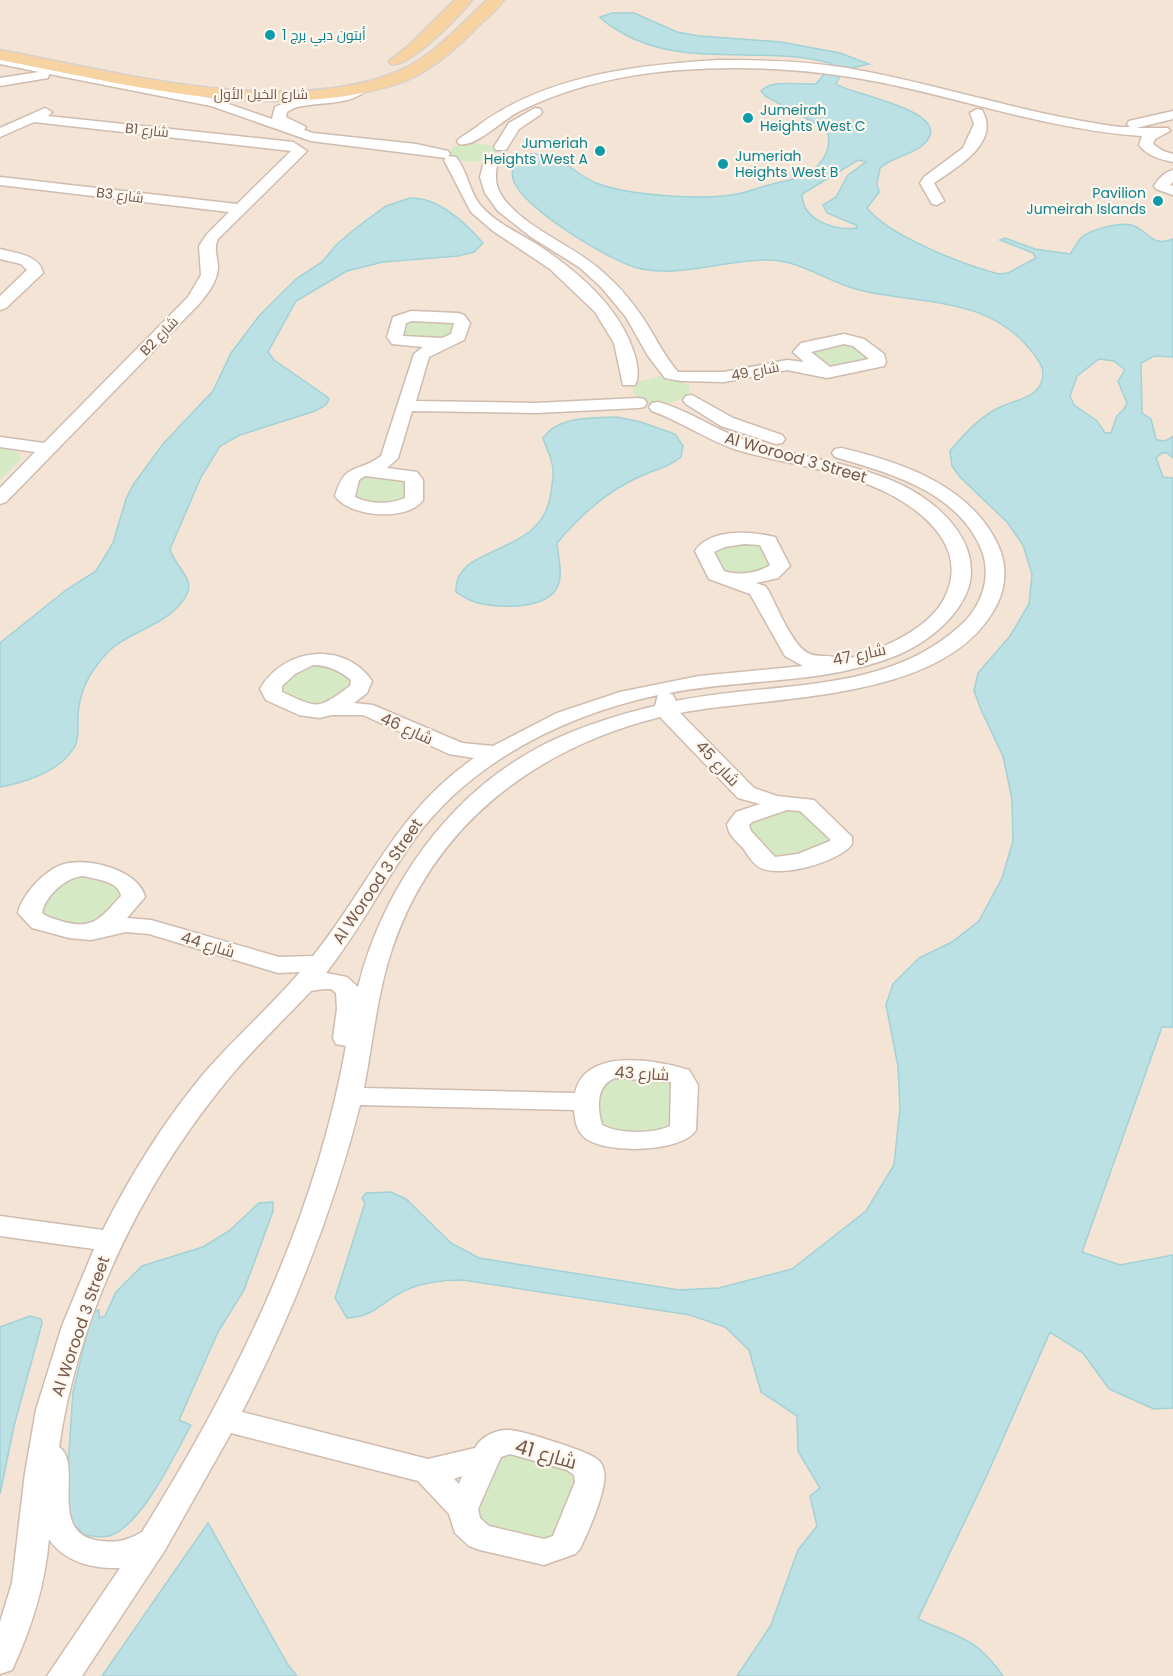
<svg xmlns="http://www.w3.org/2000/svg" width="1173" height="1676" font-family="Poppins,Cairo,sans-serif">
  <rect width="100%" height="100%" fill="#fcf2e7"/>
  <!-- residential -->
  <path fill="#f3e4d5" d="M0 0H1173V1676H0Z"/>
  <!-- green -->
  <path fill="#d6e9c5" d="M473 143 493 146 497 152C486 164 459 165 449 153L453 147Z
    M407 320 455 321 451 339 402 338Z
    M850 343 870 359 826 369 808 349Z
    M660 376 677 379 689 386V395C674 406 644 408 632 391L637 382Z
    M0 448 17 452 22 458 0 480Z
    M361 476 408 477 407 499 395 504 353 502 354 479Z
    M754 541 766 546 771 570 722 575 711 546Z
    M321 664 352 677 353 686 319 707 278 693 277 683 305 665Z
    M795 807 832 835 831 843C815 848 785 866 770 854 761 848 754 837 746 830L747 822Z
    M78 876 121 886 123 897 88 929 39 918 36 906 61 880Z
    M605 1077 670 1080 674 1084 676 1126 666 1133 609 1132 596 1126 597 1084Z
    M506 1451 572 1466 583 1476 551 1542 486 1526 473 1516 493 1460Z"/>
  <!-- water -->
  <path fill="#bce1e5" stroke="#a2d1d6" stroke-width="1.5" fill-rule="evenodd" d="M612 13H634L677 32 699 36 781 42 840 53 869 64 843 70 836 84C849 94 956 111 925 143 914 155 893 156 880 168L877 184 879 192 867 208C889 236 964 265 999 274L1008 273 1036 258 1033 253 1000 240 1005 238 1035 249 1070 254C1074 249 1077 242 1081 238 1088 230 1120 222 1131 225 1149 230 1151 248 1173 239V357L1154 356 1141 363 1142 413 1151 419 1156 439C1162 442 1168 441 1173 436V458L1167 453H1162L1156 458 1163 477 1173 478V1027H1162L1082 1252 1120 1265 1173 1255V1408L1154 1409 1109 1389 1083 1353 1050 1332 987 1475 918 1619C960 1639 974 1635 1003 1676H737L771 1625 798 1550 817 1526 810 1496 820 1488 798 1451 797 1416 761 1392 749 1350 725 1327 690 1315 463 1280C443 1280 424 1282 406 1290 383 1300 375 1317 347 1318L335 1298 365 1203 362 1198 366 1193 391 1192 406 1199 451 1243 479 1258 679 1290 719 1288 792 1269 866 1211 894 1165 900 1108 898 1066 886 1005 893 984 919 958 952 942 979 921 1002 878 1013 841 1012 799 1003 756 982 712 974 691 978 673 1010 636 1029 604 1032 574 1023 545 1007 522 960 477 952 466 950 451C965 433 982 414 1005 405 1017 400 1036 397 1041 383 1046 370 1041 364 1033 353 988 294 920 306 856 289 826 281 800 260 767 260 725 260 683 277 641 269 612 263 525 209 514 182 509 169 516 154 530 154 567 153 571 175 599 184 632 196 709 201 742 193 751 191 760 187 769 185 785 180 802 180 815 168 826 159 833 142 826 129L765 96 761 91C772 79 801 85 816 84L832 65 830 63C762 45 685 69 622 33 614 28 606 24 600 17ZM858 160 866 162 848 175 836 197 823 205 827 213 856 225 857 228C834 231 802 220 802 194ZM1099 359 1114 361 1125 370 1118 381 1127 403 1124 409 1117 416 1111 433H1105L1097 421 1074 405 1070 396 1077 376Z
    M410 198C438 197 466 223 483 243L474 252 458 256 383 262 347 271 296 301 268 352 274 360 326 396 329 399 326 405 315 411 240 435 220 446 201 477 170 549C173 564 195 578 187 594 172 625 128 630 106 654 90 672 80 689 78 714 77 725 80 736 75 746 61 771 26 782 0 787V643L66 590 96 571 113 543 126 499 133 485 163 444 213 391 231 353 259 316 296 279 322 262 337 244 356 228 386 206Z
    M616 417 641 422 675 434 683 446 681 457C670 466 661 468 648 473 612 487 581 514 557 543 558 556 563 574 558 585 549 611 493 609 472 601 467 599 461 595 456 592 453 542 544 559 551 492 552 484 554 476 553 469 552 458 546 448 543 438 558 416 593 418 616 417Z
    M273 1202V1211L244 1290 218 1332 179 1420 191 1425C175 1454 141 1527 109 1536 101 1538 93 1536 85 1535L71 1522 67 1511V1482L73 1392 92 1312 99 1310V1318L105 1316 116 1292 142 1266 203 1247 229 1231 259 1203Z
    M30 1316 41 1319 42 1323 14 1426 0 1494V1327Z
    M208 1523 288 1665 297 1676H102Z"/>
  <g fill="none" stroke-linecap="round" stroke-linejoin="round">
    <defs>
      <path id="minor" d="M0 56 214 99 272 119 275 107C296 96 318 98 340 93 350 90 357 83 367 85L369 88C351 107 317 101 294 108L287 112 286 117 306 127 304 130 313 133 416 144 448 151 450 154 448 156 456 157C468 172 469 192 481 206 496 223 519 233 538 245 577 271 620 307 634 353 637 362 640 377 635 385H623L614 343 595 312 550 269 493 231 471 212 444 160 446 158 311 141 211 106 49 74 48 78 0 86V78L39 72 0 64Z
        M719 60C762 60 805 61 847 68 939 84 1027 115 1120 127H1130L1127 124 1129 121 1173 111V119L1136 128H1168L1170 131 1155 139 1153 144 1163 151 1173 154V162C1159 159 1148 156 1139 145L1142 136C1053 130 970 101 884 83 816 69 748 65 680 70 625 74 567 87 518 112 503 120 475 148 459 144L457 141C463 135 472 131 479 125 547 75 637 65 719 60Z
        M45 108 52 112 48 116 293 142 307 151 218 239C213 249 218 257 218 268 217 282 208 293 200 303L6 502 0 504V488L35 452 0 447V437L44 443 188 297 201 275 199 246 207 234 229 212 0 185V177L237 204 291 151 34 122 0 137V128Z
        M535 108 540 109 542 112 540 115 519 129 506 150H496L494 147 509 123Z
        M977 109 982 110C1001 143 957 167 934 183L944 201 937 205 932 204 920 183 924 177 963 148 974 124 970 113Z
        M491 157 498 161C494 178 495 189 507 203 534 233 575 246 604 273 621 288 636 306 648 326 658 342 665 357 678 372H724L787 360 804 362 793 352 801 343 844 334 864 339 884 354 886 362 884 366 827 378 787 370 724 382 681 381 665 378 648 356 626 317 601 287 579 267 531 237 498 211 485 193 480 177 484 161ZM844 344 853 346 869 359 830 367 811 352Z
        M1173 170V182L1170 185 1173 186V195L1156 189 1154 186C1158 179 1165 172 1173 170Z
        M0 249C15 253 40 255 43 273L6 308 0 310V296L27 270 21 264 0 259Z
        M411 311 458 313 464 315 470 323 464 340 429 357 416 401 536 403 638 398 644 399 647 403 644 407 638 408 536 413 412 411 398 458 387 468 417 472 423 480V500C408 522 349 517 335 496 345 461 357 474 381 456L414 354 423 347 392 344 387 337 393 317ZM412 321 453 323H454L451 334 442 338 403 336 406 323ZM365 476 405 481V498C390 505 369 504 355 497L359 480Z
        M692 395 733 418 782 435 785 439 782 443 776 444 721 426 686 404 683 400 686 396Z
        M658 402C689 410 715 430 745 440 815 465 909 463 957 530 969 547 974 566 969 586 960 616 928 642 900 654 827 685 745 678 669 693L673 695 676 701C772 681 884 696 961 625 981 607 992 578 982 551 959 492 890 473 835 457L832 453 835 449 841 448C901 462 970 485 998 545 1008 566 1006 590 994 610 941 703 772 695 680 713L754 788 777 796 814 800 852 837V844C840 862 780 878 761 868 752 864 748 854 742 847 735 840 728 834 727 824L736 812 760 804 738 798 660 717C536 748 434 824 392 949 377 994 373 1041 364 1088L575 1093C585 1047 656 1060 689 1070L698 1085 696 1130C682 1153 601 1155 583 1136 576 1129 575 1120 574 1110L360 1105C333 1212 292 1314 242 1412L428 1459 475 1448C481 1436 497 1429 510 1430 523 1431 588 1451 597 1459 601 1462 603 1466 604 1471 608 1488 588 1532 580 1549L575 1554 544 1565 480 1550 469 1546 455 1533 449 1514 418 1481 231 1433 165 1550 82 1676H47L120 1568C93 1569 64 1562 49 1539 45 1586 32 1627 12 1670L0 1674V1622L12 1583 25 1473 36 1410 62 1326 94 1249 0 1236V1216L103 1230C131 1174 165 1120 205 1072 235 1038 270 1007 300 972L278 973 149 934 126 932 91 940 69 938 32 928 18 913C22 895 43 872 61 865 84 856 139 869 145 897L127 918 151 920 279 957 313 956C370 885 395 813 474 758L449 754 363 715H332L319 718 299 715 266 700 260 689C283 648 344 640 372 681L367 693 354 703 373 705 462 743 493 746 557 713 620 692 699 676 803 666 785 656 750 594 709 579 695 551C710 528 751 531 775 537L790 566 778 578 756 583 765 586 768 590C777 606 793 648 810 654 817 657 826 655 834 657L837 661C872 654 927 632 944 599 974 541 909 499 862 482 821 467 776 462 734 449 706 439 680 421 652 411L649 407 652 403ZM744 544 760 545 770 565C759 573 737 576 724 571L714 552 725 547ZM313 665C328 665 340 671 351 680L350 686C317 710 319 709 282 692V686L295 674ZM658 695 655 706C617 715 579 727 543 745 450 793 384 885 358 987L347 977 326 973C360 930 384 881 416 837 473 760 566 715 658 695ZM787 810 800 811 830 839V841L798 854 775 857 751 831 749 825 752 822ZM83 876C95 879 119 881 121 896 102 916 95 930 64 922 56 919 48 918 42 913 45 896 66 877 83 876ZM324 989H331L336 993 337 1009 333 1038 336 1044 346 1046C315 1221 235 1383 142 1532 128 1540 118 1543 102 1541 44 1536 85 1464 59 1447 78 1317 139 1190 221 1088 248 1053 281 1023 311 991ZM615 1078 671 1082 670 1126C653 1134 619 1134 602 1125 597 1107 596 1085 615 1078ZM510 1454 567 1470 574 1475 575 1482 553 1536 544 1539 489 1526 480 1518 478 1509 501 1457ZM462 1476 459 1484 454 1479Z"/>
      <path id="major" d="M455 0H472C460 15 409 69 391 64L389 61 407 47Z
        M487 0H504C497 10 487 18 478 26 459 46 439 64 414 77 391 88 364 93 339 97 224 112 112 81 0 60V50C117 72 285 119 399 71 434 56 459 26 487 0Z"/>
    </defs>
    <!-- minor casing -->
    <use href="#minor" stroke="#cfbcb0" stroke-width="3"/>
    <!-- major casing -->
    <use href="#major" stroke="#d8d0cd" stroke-width="3"/>
    <!-- minor -->
    <use href="#minor" fill="#fff" fill-rule="evenodd"/>
    <!-- major -->
    <use href="#major" fill="#f8d3a2" fill-rule="evenodd"/>
  </g>
  <!-- markers -->
  <g fill="#0f9aa8" stroke="#fef7ed" stroke-width="2">
    <circle cx="270" cy="35" r="6"/>
    <circle cx="748" cy="118" r="6"/>
    <circle cx="600" cy="151" r="6"/>
    <circle cx="723" cy="164" r="6"/>
    <circle cx="1158" cy="201" r="6"/>
  </g>
  <g text-anchor="middle" stroke-width="4.5" stroke-linejoin="round" paint-order="stroke">
    <!-- far-culture labels -->
    <g font-size="14" fill="#0d838f" stroke="#fef7ed" text-anchor="start">
      <text x="282" y="40">أبتون دبي برج 1</text>
      <text x="760" y="115">Jumeirah<tspan x="760" dy="16">Heights West C</tspan></text>
      <text x="588" y="148" text-anchor="end">Jumeriah<tspan x="588" dy="16">Heights West A</tspan></text>
      <text x="735" y="161">Jumeriah<tspan x="735" dy="16">Heights West B</tspan></text>
      <text x="1146" y="198" text-anchor="end">Pavilion<tspan x="1146" dy="16">Jumeirah Islands</tspan></text>
    </g>
    <!-- far-street labels -->
    <g font-size="14" fill="#74584c" stroke="#fef7ed">
      <text x="261" y="99">شارع الخيل الأول</text>
      <text transform="translate(147 130) rotate(6)" y="5">B1 شارع</text>
      <text transform="translate(120 195) rotate(7)" y="5">B3 شارع</text>
      <text transform="translate(159 336) rotate(-46)" y="5">B2 شارع</text>
      <text transform="translate(755 371) rotate(-11)" y="5">شارع 49</text>
    </g>
    <!-- street labels -->
    <g font-size="16" fill="#74584c" stroke="#fef7ed">
      <text transform="translate(796 457) rotate(16)" y="6">Al Worood 3 Street</text>
      <text transform="translate(859 654) rotate(-12)" y="6">شارع 47</text>
      <text transform="translate(407 728) rotate(24)" y="6">شارع 46</text>
      <text transform="translate(718 763) rotate(47)" y="6">شارع 45</text>
      <text transform="translate(377 881) rotate(-56)" y="6">Al Worood 3 Street</text>
      <text transform="translate(208 944) rotate(17)" y="6">شارع 44</text>
      <text transform="translate(642 1073) rotate(3)" y="6">شارع 43</text>
      <text transform="translate(80 1326) rotate(-71)" y="6">Al Worood 3 Street</text>
    </g>
    <!-- near-street labels -->
    <g font-size="20" fill="#74584c" stroke="#fef7ed">
      <text transform="translate(546 1454) rotate(16)" y="7">شارع 41</text>
    </g>
  </g>
</svg>
